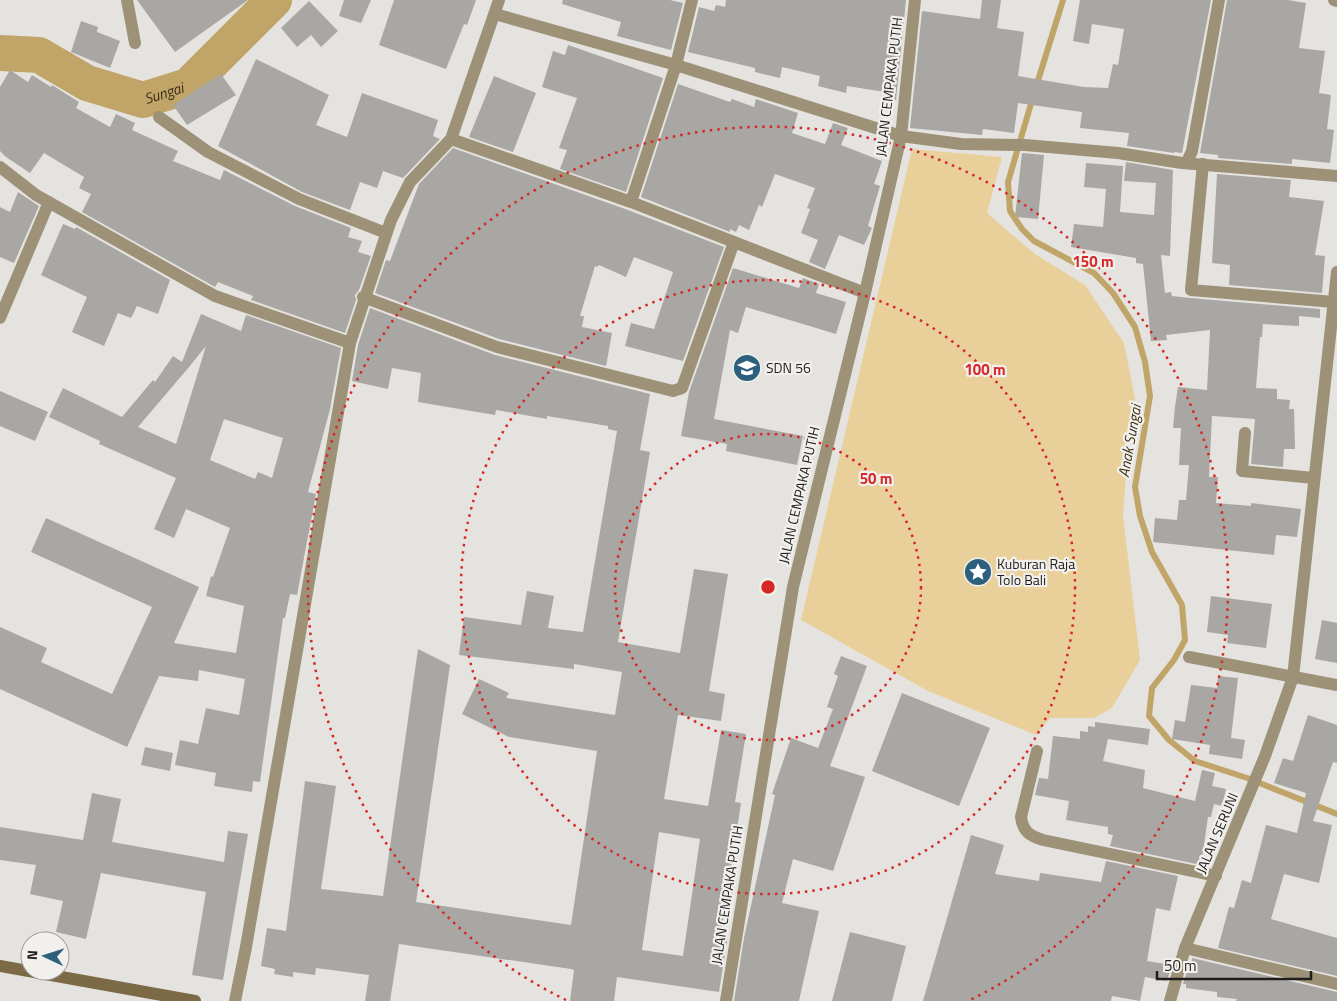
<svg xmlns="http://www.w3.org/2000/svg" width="1337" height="1001" font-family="'Titillium Web',sans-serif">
  <rect width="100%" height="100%" fill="#e5e3df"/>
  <!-- green -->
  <path fill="#e9d09b" d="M912 149 1002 157 987 213 1035 254 1085 285 1124 343 1135 399 1129 434 1123 515 1140 660 1112 708 1094 718H1050L1036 735 928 691 801 620Z"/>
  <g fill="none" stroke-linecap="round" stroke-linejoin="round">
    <!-- stream -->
    <path stroke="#c0a468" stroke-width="6" d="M1036 87 1063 0
      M1033 97 1008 182 1010 211 1022 229 1034 241 1094 273 1113 293 1135 327 1145 362 1150 396 1135 487 1140 516 1152 552 1182 605 1185 640 1174 660 1152 688 1149 716 1169 740 1195 761 1247 778 1337 814"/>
    <!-- river -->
    <path stroke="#c0a468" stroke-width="36" id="s1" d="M0 53 39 55 87 83 143 100 188 86 274 0"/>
  </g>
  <!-- building -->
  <path fill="#a9a7a3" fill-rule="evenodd" d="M137 0H248L175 52Z
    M344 0H371L361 23 339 16Z
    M394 0H476L467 25 464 24 446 69 379 45Z
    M563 0H670L683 3 671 50 617 36 621 22 562 4Z
    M726 0H906L896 100 884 98 885 92 847 86 846 93 818 86 820 76 782 67 780 78 755 72V68L688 52 699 7 714 11 716 5 725 7Z
    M982 0H1001L997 28 1024 32 1018 76 1084 87 1108 88 1113 64 1118 65 1124 29 1092 24 1089 44 1073 41 1080 0H1211L1182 153 1174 152V153L1127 146 1129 133 1080 128 1082 112 1018 103 1014 133 983 129 982 135 910 128 922 11 980 19Z
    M1227 0H1288L1306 3 1299 48 1325 51 1319 93 1331 95 1327 129 1334 130 1330 163 1292 159V164L1218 158V155L1200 153Z
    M309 1 338 31 321 47 311 35 297 47 281 28Z
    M81 21 98 27 97 32 120 41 110 68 71 52Z
    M568 45 663 78 626 192 560 169 567 150 559 148 577 98 542 87 553 51 565 55Z
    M256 59 329 95 316 125 347 137 362 93 438 120 433 136 440 139 403 178 383 171 377 188 360 182 350 210 302 192 218 146Z
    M10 70 28 82 32 75 51 87 52 85 79 102 76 108 110 127 116 114 135 123 132 130 178 151 173 161 220 180 224 170 295 206 351 228 348 237 362 241 358 252 371 256 359 290 355 295 356 300 345 333 251 300 253 296 218 282 215 287 82 212 91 194 79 188 84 177 44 153 30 173 6 157 0 151V87Z
    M221 74 236 95 187 125 173 105Z
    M494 76 536 93 513 152 469 137Z
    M678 84 730 102 732 99 754 107 756 99 798 113 792 133 825 144 833 123 848 128 841 145 882 161 874 184 880 186 868 226 872 228 864 245 839 235 825 269 809 262 818 240 801 233 810 209 807 208 815 188 775 174 762 207 759 205 749 230 739 225 736 232 730 229V232L641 197Z
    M453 148 628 210 724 247 683 361 625 346 631 323 654 329 673 272 634 257 626 277 599 265 597 267 595 266 580 316H584L582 327 612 333 606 366 499 339 375 293 386 260 390 261 419 184Z
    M1022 153 1044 155 1038 219 1015 217Z
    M1126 162 1173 170 1170 256 1161 255 1165 293 1171 292 1172 296 1190 298 1320 309V318L1299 316V326L1263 324 1262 337H1260L1256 388 1277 389V399L1290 400 1289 409H1294L1295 449H1284L1283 467 1251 464 1255 419 1212 416 1209 477H1218L1216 503 1251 506V503L1301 509 1297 537 1276 535 1274 555 1153 542 1155 518 1177 520 1179 500H1186L1189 465H1179L1181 428H1173L1175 407 1178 387 1207 390 1210 330 1166 335 1167 340 1151 341 1143 264 1136 263V258L1071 247 1074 224 1103 227 1106 189 1084 187 1086 163 1123 166 1120 212 1154 215 1156 183 1124 181Z
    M1217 174 1291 180 1289 197 1324 201 1315 255 1325 256 1322 293 1229 285 1230 265 1212 263Z
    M18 192 39 206 14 263 0 257V207L10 212Z
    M63 224 75 229 76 227 170 280 158 314 137 306 131 318 118 313 104 346 72 332 87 297 41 275Z
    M733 268 799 288 803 278 819 284 816 293 846 302 836 334 746 307 738 333 730 330 714 419 803 436 797 465 726 451 727 444 681 436 689 392Z
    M370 308 495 355 650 394 640 450 650 452 618 642 680 653 694 569 728 574 709 691 725 694 721 721 678 715 664 799 708 806 721 730 746 734 735 802 741 803 721 934 728 935 719 992 617 977 614 1001H570L574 970 571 969 399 944 390 1001H365L369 975 316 968 315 975 293 972V977L274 974 275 969 261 966 267 928 286 931 305 781 336 786 321 889 383 896 418 649 450 665 416 902 571 925 597 751 509 737 462 714 479 679 509 693 506 698 615 715 622 672 574 664V669L459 655 464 617 521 625 527 591 554 596 548 628 583 632 617 431 608 429V426L547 416V419L496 410 495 415 418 402 421 373 392 368 388 389 352 381 358 345ZM659 832 700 839 683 956 642 950Z
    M201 314 241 331 246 315 341 348 330 409 308 492 316 494 297 595 290 594 285 618H283L260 782 253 781 252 792 214 786 216 773 175 765 180 740 198 744 206 708 239 715 245 679 199 670 198 681 159 676 127 747 0 689V627L47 648 41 662 112 694 152 607 31 552 46 518 199 587 174 643 236 653 244 606 206 596 211 576 213 577 230 528 186 509 174 538 154 529 176 478 99 444 100 441 49 417 63 388 122 417 153 380 155 382 173 356 182 362ZM206 346 176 444 138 427 189 367ZM224 419 283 438 272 478 258 472 255 479 210 460Z
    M0 391 48 412 35 441 0 426Z
    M1211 596 1272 604 1266 648 1227 643 1228 635 1207 632Z
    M1322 620 1337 623V663L1315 659Z
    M841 656 867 666 830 766 865 777 833 871 793 859 782 903 819 911 799 1001H734L744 938 775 795 772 794 791 738 818 748 833 709 827 707 838 676 834 674Z
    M1218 676 1238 678 1231 738 1245 740 1242 759 1209 754 1210 745 1172 739 1175 720 1185 722 1191 685 1217 688Z
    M902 693 990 728 959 806 872 771Z
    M1308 715 1337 725V763L1333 762 1313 821 1332 825 1319 883 1284 874 1271 919 1337 938V976L1218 948 1229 907 1234 908 1242 880 1251 883 1266 825 1297 833 1306 793 1274 783 1283 758 1293 761Z
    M1095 722 1150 729 1148 745 1108 739 1103 761 1145 770 1143 788 1195 801 1202 770 1215 773 1212 786 1226 789 1222 806 1214 804 1211 817H1208L1201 865 1110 846 1113 835 1108 834V827L1066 820 1069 801 1035 795 1039 778 1048 779 1053 736 1080 739V731L1088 732V726L1095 727Z
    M145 747 173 753 170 771 141 765Z
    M92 793 121 799 112 842 224 862 228 831 248 834 223 980 192 975 206 892 101 873 86 939 56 932 63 901 30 894 36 865 0 860V827L83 840Z
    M971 835 1004 845 995 874 1039 881 1040 873 1101 882 1106 861 1178 876 1170 911 1156 908 1147 961 1172 965 1167 981 1145 977 1140 1001 1112 996 1111 1001H923Z
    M850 932 906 946 892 1001H832Z
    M1192 958 1337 992V1001H1236L1237 999 1217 997V992L1186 988V984H1183L1188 968H1191Z"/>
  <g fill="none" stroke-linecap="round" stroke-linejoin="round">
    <!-- street -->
    <path stroke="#9d9178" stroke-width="12" d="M127 0 135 43
      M1334 0 1337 1
      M495 14 676 65 901 136 961 144 1025 145 1118 153 1182 163 1337 176
      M159 117 208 152 299 199 386 233
      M451 139 631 202 865 293
      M1187 162 1192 151 1219 0
      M1203 164 1191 290 1334 302
      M0 167 36 195 215 296 350 343
      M631 202 676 65 692 0
      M363 297 497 347 673 391 682 388 734 242
      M0 318 49 202
      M1245 433 1242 471 1314 478
      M1189 657 1337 685
      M1037 751 1021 817C1023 832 1030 836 1043 840L1216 876
      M1185 948 1337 984
      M235 1001 246 947 350 343 391 220 410 182 451 139 499 0
      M726 1001 793 587 865 293 901 136 915 0
      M1170 1001 1185 948 1265 756 1293 677 1337 272"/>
    <!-- secondary -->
    <path stroke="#7b6a45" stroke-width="12" d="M0 966 195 1001"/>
  </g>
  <!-- distance rings -->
  <g fill="none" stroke="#d62828" stroke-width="2.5" stroke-dasharray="2.5 5">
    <circle cx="768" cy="587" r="153"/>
    <circle cx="768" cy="587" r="307"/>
    <path d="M566 1000A460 460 0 1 1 970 1000"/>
  </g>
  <!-- icons -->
  <defs>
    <symbol id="school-disc" viewBox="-11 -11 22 22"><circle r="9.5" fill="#2c607c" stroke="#f2f0ec"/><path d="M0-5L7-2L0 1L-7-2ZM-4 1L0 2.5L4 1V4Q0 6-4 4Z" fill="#fff"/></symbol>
    <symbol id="sight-disc" viewBox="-11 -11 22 22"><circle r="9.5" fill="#2c607c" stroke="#f2f0ec"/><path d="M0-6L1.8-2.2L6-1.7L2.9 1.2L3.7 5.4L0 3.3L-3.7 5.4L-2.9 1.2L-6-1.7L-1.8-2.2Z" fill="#fff"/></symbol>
  </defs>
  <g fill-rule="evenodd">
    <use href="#school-disc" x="731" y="352" width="32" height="32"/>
    <use href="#sight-disc" x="962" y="556" width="32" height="32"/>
  </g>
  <g text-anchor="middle" stroke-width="4.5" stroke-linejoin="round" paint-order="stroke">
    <!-- street labels -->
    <g font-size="14" fill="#1f1e1d" stroke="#f2f0ec">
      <text transform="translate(889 87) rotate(-83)" y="5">JALAN CEMPAKA PUTIH</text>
      <text transform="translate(799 495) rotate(-77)" y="5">JALAN CEMPAKA PUTIH</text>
      <text transform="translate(1217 833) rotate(-67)" y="5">JALAN SERUNI</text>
      <text transform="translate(727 895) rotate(-81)" y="5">JALAN CEMPAKA PUTIH</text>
    </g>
    <!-- poi labels -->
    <g font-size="14" fill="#1f1e1d" stroke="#f2f0ec" text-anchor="start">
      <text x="766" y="373">SDN 56</text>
      <text x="997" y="569">Kuburan Raja<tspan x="997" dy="16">Tolo Bali</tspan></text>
    </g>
    <!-- water labels -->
    <g font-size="15" font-style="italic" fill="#3a2e13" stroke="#f2f0ec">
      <text dy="5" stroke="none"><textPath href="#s1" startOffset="175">Sungai</textPath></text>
      <text transform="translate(1130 441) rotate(-80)" y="5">Anak Sungai</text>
    </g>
  </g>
  <circle cx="768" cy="587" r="8" fill="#d62828" stroke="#f2f0ec" stroke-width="2.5"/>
  <g font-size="15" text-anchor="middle" font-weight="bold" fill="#d62828" stroke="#f2f0ec" stroke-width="4.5" stroke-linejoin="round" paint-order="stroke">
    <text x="1093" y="267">150 m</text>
    <text x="985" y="375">100 m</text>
    <text x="876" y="484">50 m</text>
  </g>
  <!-- north arrow -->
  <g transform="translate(45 956) rotate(274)"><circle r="24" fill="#f2f0ec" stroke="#9e9c99"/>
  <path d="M0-4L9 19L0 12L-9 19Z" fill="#2c607c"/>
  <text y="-8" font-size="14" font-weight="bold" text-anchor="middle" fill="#1f1e1d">N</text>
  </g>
  <!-- scale -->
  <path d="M1157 971v8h154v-8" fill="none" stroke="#1f1e1d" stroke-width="2.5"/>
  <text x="1164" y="971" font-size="15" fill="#1f1e1d" stroke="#f2f0ec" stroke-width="4" paint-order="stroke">50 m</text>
</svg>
